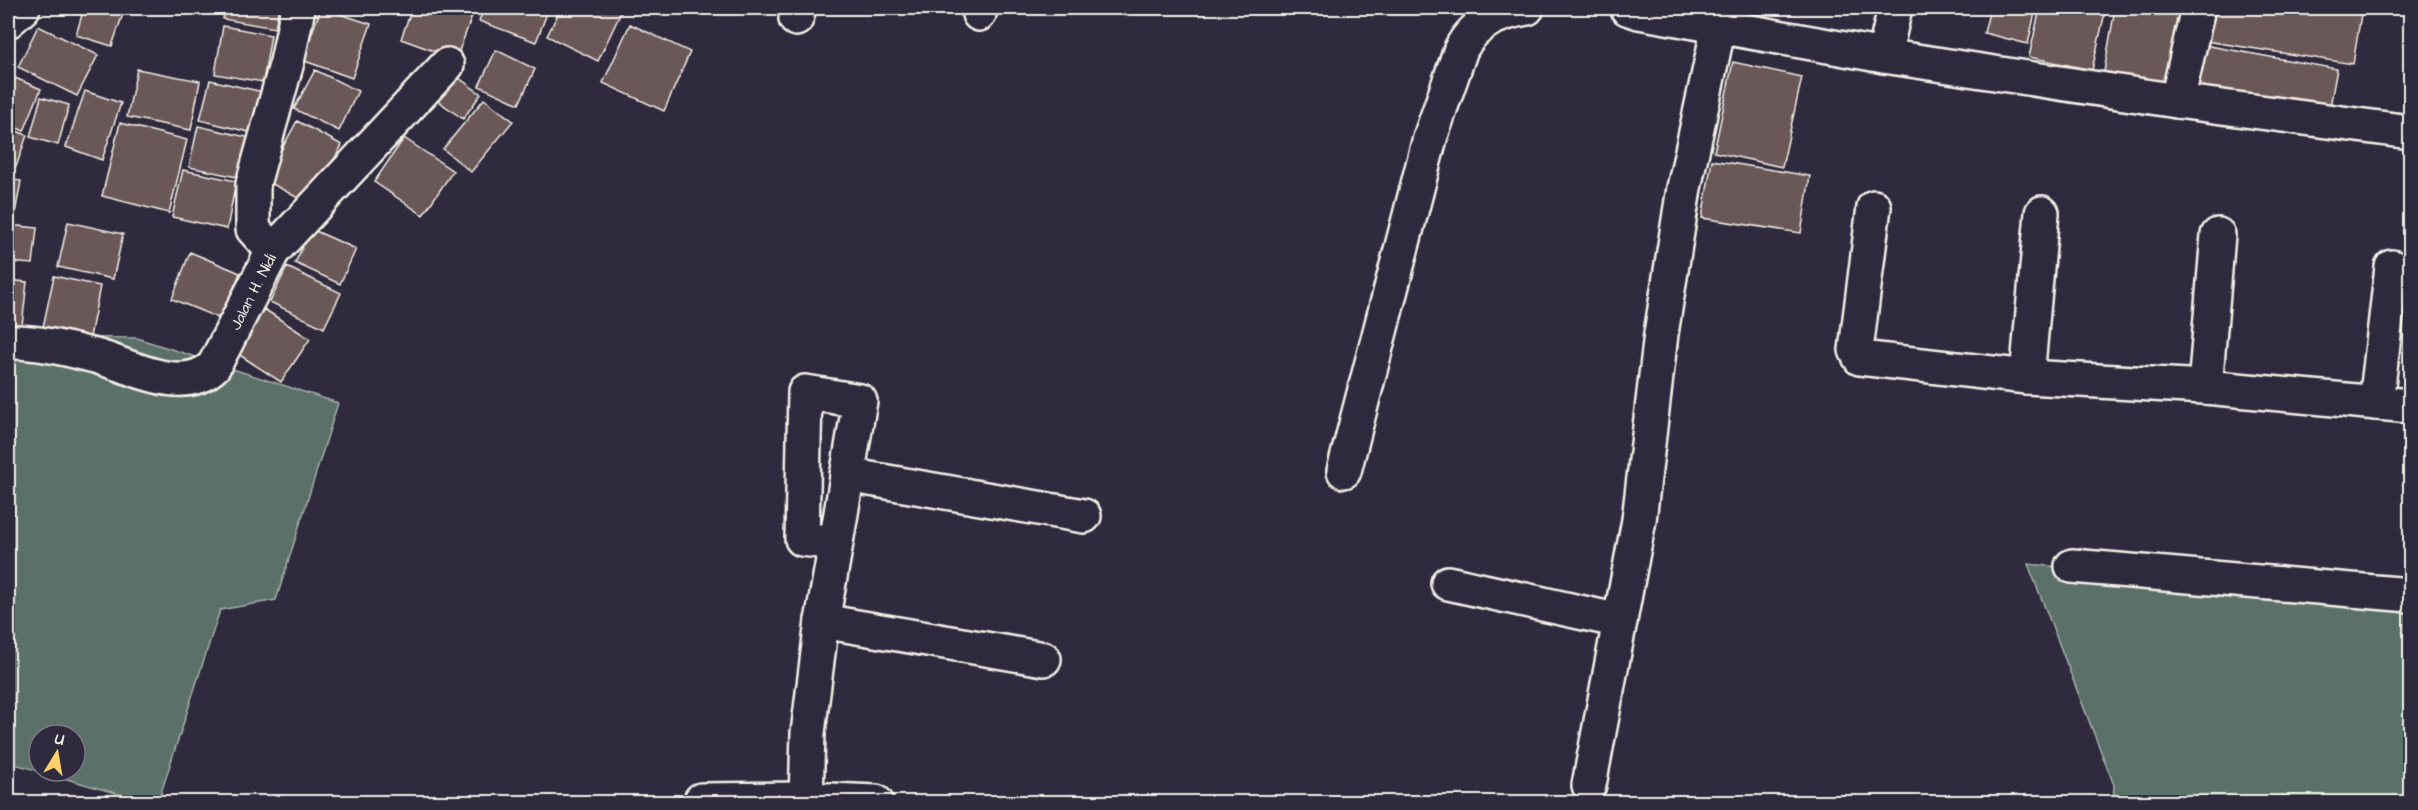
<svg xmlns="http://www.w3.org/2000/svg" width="2418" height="810" font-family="'Architects Daughter',sans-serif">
  <rect width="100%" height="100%" fill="#2f2a3d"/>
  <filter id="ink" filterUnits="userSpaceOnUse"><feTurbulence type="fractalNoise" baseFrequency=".0167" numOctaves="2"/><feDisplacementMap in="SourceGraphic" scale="12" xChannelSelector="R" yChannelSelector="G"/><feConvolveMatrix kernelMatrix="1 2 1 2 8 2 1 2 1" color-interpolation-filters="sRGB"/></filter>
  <g filter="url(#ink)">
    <!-- green -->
    <path fill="#5a6f69" stroke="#a7b0a8" stroke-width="1.5" fill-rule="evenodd" d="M8 337 137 338 338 403 276 600 220 610 158 802H146L8 762ZM39 735H75V771H39Z
      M2028 564 2410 601V802H2113L2114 785Z"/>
    <!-- building -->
    <path fill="#6a5858" stroke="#f4f1e8" stroke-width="1.5" d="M84 8H125L112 46 76 35Z
      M225 8H279L275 28 223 19Z
      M321 8 371 24 352 78 302 60Z
      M412 8H475L456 59 401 39Z
      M484 8H549L536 42 479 21Z
      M561 8H623L598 61 547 36Z
      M1990 8H2036L2028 44 1984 33Z
      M2040 8H2106L2092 70 2029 57Z
      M2115 8H2190L2177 85 2104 72Z
      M2211 8H2362L2353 64 2206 41Z
      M630 24 690 52 664 111 603 83Z
      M38 26 98 55 77 96 18 67Z
      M223 26 271 35 263 82 215 74Z
      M2193 43 2337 69 2329 112 2186 86Z
      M496 50 535 69 519 104 479 86Z
      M1733 62 1802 77 1782 167 1714 152Z
      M137 69 200 81 191 130 127 117Z
      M315 70 358 91 339 131 294 109Z
      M452 73 481 94 463 119 434 98Z
      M8 75 41 89 24 131 8 124Z
      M210 80 263 92 253 133 200 120Z
      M85 91 121 103 102 160 66 147Z
      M41 97 69 105 58 145 30 137Z
      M484 99 513 121 471 172 443 149Z
      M297 121 342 145 309 204 265 180Z
      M120 123 187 140 169 213 102 196Z
      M198 126 251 138 242 178 189 167Z
      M8 128 27 135 16 167 8 164Z
      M404 138 453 171 423 215 374 182Z
      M1712 160 1810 176 1801 233 1702 218Z
      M183 170 236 181 227 229 172 217Z
      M8 179 21 181 14 219 8 218Z
      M68 222 123 234 113 279 58 267Z
      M8 225 37 228 33 264 8 262Z
      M311 229 356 249 340 284 295 263Z
      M190 252 240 273 221 319 172 299Z
      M287 267 341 293 324 328 270 302Z
      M54 276 100 286 89 342 42 332Z
      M8 280 27 282 21 334 8 333Z
      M264 309 310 339 281 382 235 352Z"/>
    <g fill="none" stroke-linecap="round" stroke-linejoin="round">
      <defs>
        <g id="minor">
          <path d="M1627 8 1639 12 1884 56 2177 101 2410 132"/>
          <path d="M979 14 980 8"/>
          <path d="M796 19 799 8"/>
          <path d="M8 21 23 8"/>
          <path d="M1884 56 1895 8"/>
          <path d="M2177 101 2198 8"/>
          <path d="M1874 207 1856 350 1860 358 2027 377 2205 387 2410 406"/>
          <path d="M273 251 253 229V184L287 62 298 8"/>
          <path id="s1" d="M8 342C36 341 67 349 95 356 130 365 182 397 214 366L273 251 447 65"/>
          <path d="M2027 377 2042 213"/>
          <path d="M2205 387 2218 235"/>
          <path d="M2376 403 2392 267"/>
          <path d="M1344 471 1430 138 1461 49C1475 22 1499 13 1527 8"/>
          <path d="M847 475 1084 516"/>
          <path d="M836 543 802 539 805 392 860 401C847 474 836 548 822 621L808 733 806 799 876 802"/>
          <path d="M2072 566 2410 595"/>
          <path d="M1448 583 1620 621"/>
          <path d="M822 621 1044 659"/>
          <path d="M1589 785 1639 520 1661 334 1684 188 1719 26"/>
          <path d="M701 800 806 799"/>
        </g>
      </defs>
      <!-- minor casing -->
      <use href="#minor" stroke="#f4f1e8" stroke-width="38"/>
      <!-- minor -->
      <use href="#minor" stroke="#2f2a3d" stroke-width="33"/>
    </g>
  </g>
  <g text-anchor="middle" stroke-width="6" stroke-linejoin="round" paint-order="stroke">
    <!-- street labels -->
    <g font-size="16" fill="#f4f1e8" stroke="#2f2a3d">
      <text dy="6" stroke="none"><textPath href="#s1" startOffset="298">Jalan H. Nidi</textPath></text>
    </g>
  </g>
  <!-- margin -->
  <rect width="2418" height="810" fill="none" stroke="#2f2a3d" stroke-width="30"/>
  <rect x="15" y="15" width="2388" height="780" fill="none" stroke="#f4f1e8" stroke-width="2" filter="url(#ink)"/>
  <!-- north arrow -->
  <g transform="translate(57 753) rotate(11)"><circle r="28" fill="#2f2a3d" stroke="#7e7a81" stroke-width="1.5"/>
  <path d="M0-4.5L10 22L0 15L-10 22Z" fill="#ffd166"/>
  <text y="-9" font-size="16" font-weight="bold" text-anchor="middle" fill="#f4f1e8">U</text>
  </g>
</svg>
